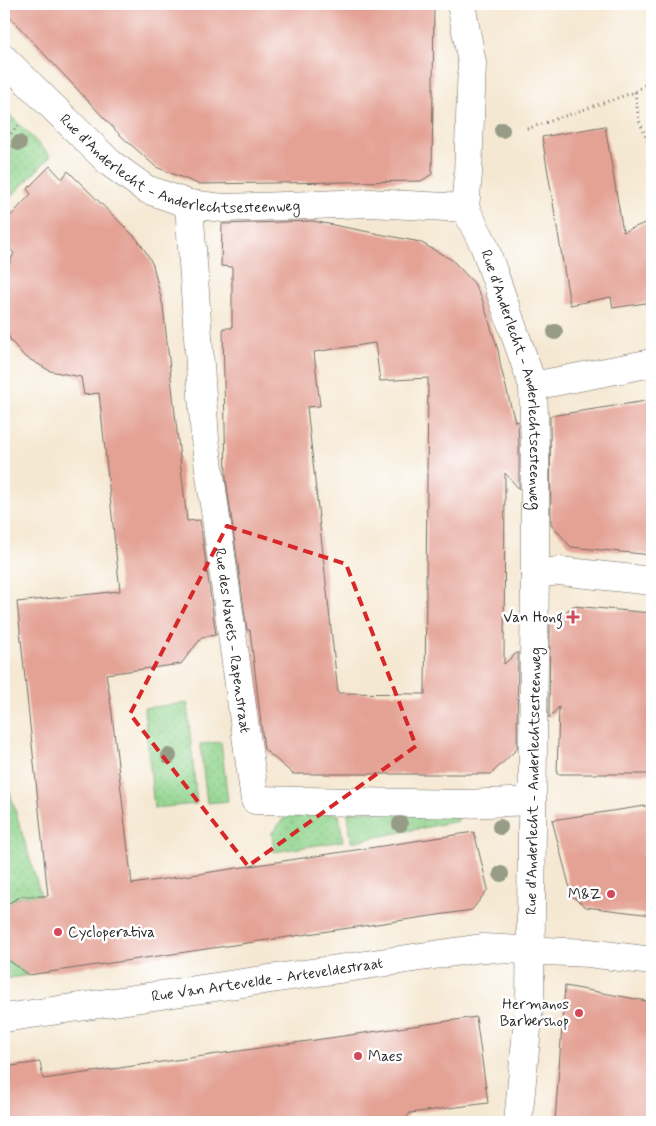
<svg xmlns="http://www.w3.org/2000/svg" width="656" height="1126" font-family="Mynerve,sans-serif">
  <defs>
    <pattern id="park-dots" width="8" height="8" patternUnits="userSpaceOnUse" patternTransform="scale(1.25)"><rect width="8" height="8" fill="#91d48d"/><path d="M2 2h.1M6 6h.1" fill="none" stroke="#7db67a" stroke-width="1.8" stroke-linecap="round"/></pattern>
  </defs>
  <rect width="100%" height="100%" fill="#fff"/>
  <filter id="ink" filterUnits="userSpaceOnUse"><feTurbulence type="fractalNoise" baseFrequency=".02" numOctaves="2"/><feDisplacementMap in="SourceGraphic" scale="10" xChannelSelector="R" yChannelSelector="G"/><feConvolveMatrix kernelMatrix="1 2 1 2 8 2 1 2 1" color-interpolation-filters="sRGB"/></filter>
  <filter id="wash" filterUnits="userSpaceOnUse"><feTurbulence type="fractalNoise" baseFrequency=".0096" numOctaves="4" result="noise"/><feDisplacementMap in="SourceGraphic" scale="20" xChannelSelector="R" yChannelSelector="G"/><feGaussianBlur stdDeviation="1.12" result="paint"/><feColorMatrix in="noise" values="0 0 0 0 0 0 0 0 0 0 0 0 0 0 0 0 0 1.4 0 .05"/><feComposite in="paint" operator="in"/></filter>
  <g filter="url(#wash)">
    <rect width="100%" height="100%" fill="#f5e8d2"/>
    <!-- park -->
    <path fill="url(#park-dots)" stroke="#5e805c" d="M4 109 51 156 4 204Z
      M4 692 7 783 41 896H21L4 906Z
      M187 703 197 804 154 808 144 708Z
      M221 742 228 801 207 803 200 744Z
      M459 809 458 821 351 842 348 812Z
      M289 812 339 814 343 841 274 852 272 833Z
      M4 956V957L29 975 4 979Z"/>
    <g id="blocks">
      <!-- building -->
      <path fill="#e4a295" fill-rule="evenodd" d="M4 4H434L432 174 421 181 198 184 156 167 119 134 4 11Z
        M605 126 623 232 652 220V302L613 308 611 297 570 305 542 137Z
        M50 166 62 179 68 171 137 239 146 252 153 265 163 306 187 521 200 520 216 635 202 637 181 664 106 674 110 697 132 884 474 832 488 889 472 910 29 975 4 957V906L21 896H48L17 602 120 591 99 393 84 395 81 377 50 371 24 356 11 341 4 326V275L14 253 4 243V223L31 194 27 189Z
        M313 221 420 242 452 260 474 283 482 299 498 350 501 368 515 422 518 421 519 449V489L505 473 504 664 518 652 517 749 491 774H293L264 749 250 630H247L226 479 223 328H232V267L221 266 222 224ZM375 343 380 381 428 378 425 694 338 693 307 407 320 406 314 352Z
        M652 400V555L571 547 551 524 550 416Z
        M573 606 652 613V774H557L559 707 549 718 550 625Z
        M652 805V915L586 907 572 896 552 820Z
        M565 986 652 1002V1122H555Z
        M476 1017 488 1103 410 1113 403 1122H4V1067L40 1062 43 1079Z"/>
    </g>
  </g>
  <g filter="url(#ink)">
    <use href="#blocks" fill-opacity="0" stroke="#726d65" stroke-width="1"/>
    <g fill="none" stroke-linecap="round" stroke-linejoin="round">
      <defs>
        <g id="minor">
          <path d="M461 4 472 63 468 174 465 208"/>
          <path id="s1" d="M4 59 110 163 146 189 189 204 223 208 370 203 465 208 484 245 533 386 535 449V574L530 998 518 1122"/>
          <path id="s2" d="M189 204 205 439 255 800 464 804 532 801"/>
          <path d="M533 386 652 363"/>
          <path d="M535 574 559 571 652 581"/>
          <path id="s3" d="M4 1018 482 948 589 953 652 961"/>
        </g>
      </defs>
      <!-- minor casing -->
      <use href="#minor" stroke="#726d65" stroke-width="29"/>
      <!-- path -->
      <path stroke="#726d65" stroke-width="3" stroke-dasharray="1 4" stroke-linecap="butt" d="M635 92 639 121 652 150
        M527 129 635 92 652 80
        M4 141 21 123"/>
      <!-- minor -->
      <use href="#minor" stroke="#fff" stroke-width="28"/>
    </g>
    <!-- trees -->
    <g fill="#979c86">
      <circle cx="502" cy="130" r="8"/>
      <circle cx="19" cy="143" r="8"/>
      <circle cx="555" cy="332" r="8"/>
      <circle cx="169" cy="756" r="8"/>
      <circle cx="400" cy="824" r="8"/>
      <circle cx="500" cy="827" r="8"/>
      <circle cx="501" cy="874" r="8"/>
    </g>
  </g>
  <!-- marked area -->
  <path fill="none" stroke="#d62828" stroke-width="4" stroke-dasharray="10 6" stroke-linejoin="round" d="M227 526 346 564 416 746 248 866 130 714Z"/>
  <!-- markers -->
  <g fill="#d1495b" stroke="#fff" stroke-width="2">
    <path d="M570.5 609.5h5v5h5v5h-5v5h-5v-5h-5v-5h5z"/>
    <circle cx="611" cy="894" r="5"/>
    <circle cx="58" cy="932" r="5"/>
    <circle cx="579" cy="1013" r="5"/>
    <circle cx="358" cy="1056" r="5"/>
  </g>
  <g text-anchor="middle" stroke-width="5" stroke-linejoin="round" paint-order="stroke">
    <!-- street labels -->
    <g font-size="15" fill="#2b2b2b" stroke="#fff">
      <text dy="5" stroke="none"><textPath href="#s1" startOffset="216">Rue d'Anderlecht - Anderlechtsesteenweg</textPath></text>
      <text dy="5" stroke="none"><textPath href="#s1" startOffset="696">Rue d'Anderlecht - Anderlechtsesteenweg</textPath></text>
      <text dy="5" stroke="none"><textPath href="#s2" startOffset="439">Rue des Navets - Rapenstraat</textPath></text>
      <text transform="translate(533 781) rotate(-89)" y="5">Rue d'Anderlecht - Anderlechtsesteenweg</text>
      <text dy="5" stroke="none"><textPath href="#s3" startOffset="266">Rue Van Artevelde - Arteveldestraat</textPath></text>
    </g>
    <!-- poi labels -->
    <g font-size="15" fill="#2b2b2b" stroke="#fff" text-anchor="end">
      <text x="563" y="622">Van Hong</text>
      <text x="601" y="899">M&amp;Z</text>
      <text x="68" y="937" text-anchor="start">Cycloperativa</text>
      <text x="569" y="1009">Hermanos<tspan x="569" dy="17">Barbershop</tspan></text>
      <text x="368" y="1061" text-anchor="start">Maes</text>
    </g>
  </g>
  <!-- margin -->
  <rect width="656" height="1126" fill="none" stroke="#fff" stroke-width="20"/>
</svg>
